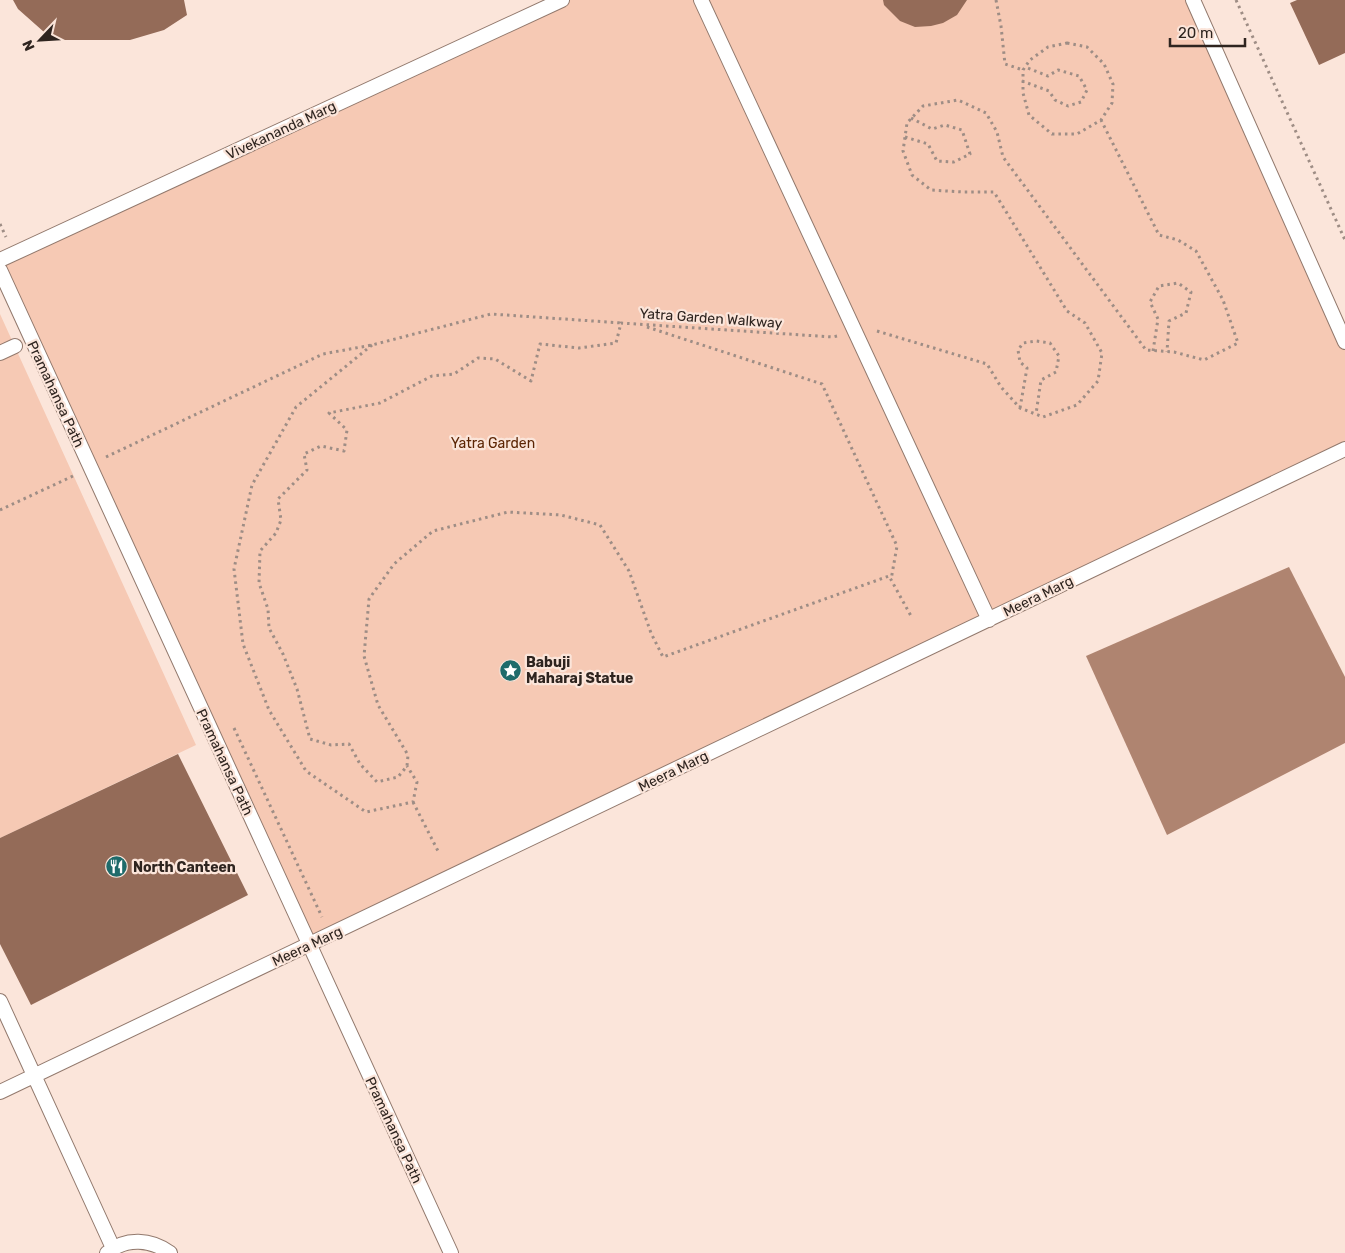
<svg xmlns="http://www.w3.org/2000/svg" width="1345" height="1253" font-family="Rubik,sans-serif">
  <rect width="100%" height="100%" fill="#fbe5da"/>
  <!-- green -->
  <path fill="#f6c9b4" d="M562 0H1193L1345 342V449L309 945 0 260Z
    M0 314 196 745 0 838Z"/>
  <!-- water -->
  <path fill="#af8470" d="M1289 567 1345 677V743L1167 835 1086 656Z"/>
  <!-- building -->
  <path fill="#946b58" d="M13 0H184L187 15 164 30 130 40H53L18 9Z
    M883 0H967L957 15 943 23 931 26 915 27 900 21 884 5Z
    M1297 0H1345V53L1319 65 1290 3Z
    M178 754 248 895 31 1005 0 944V838Z"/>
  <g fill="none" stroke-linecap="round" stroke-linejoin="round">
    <defs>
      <path id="service" d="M701 0 989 620
        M1193 0 1345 342
        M0 260 562 0
        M0 270 451 1253
        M0 353 15 346
        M0 1001 113 1248
        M0 1092 1345 449
        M107 1253C126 1237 151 1239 170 1253"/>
    </defs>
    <!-- service casing -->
    <use href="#service" stroke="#92796d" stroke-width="16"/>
    <!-- path -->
    <path stroke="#9e8d85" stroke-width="3" stroke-dasharray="2.5 4" stroke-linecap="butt" d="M996 0 1001 26 1005 64 1023 70
      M1236 0 1345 240
      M1067 43 1087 47 1104 64 1113 84 1112 103 1101 120 1077 134H1052L1029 115 1023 93V70L1030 60 1048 47Z
      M1022 81 1049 91 1055 100 1068 106 1081 102 1087 90 1079 76 1058 70 1048 76 1025 67
      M905 137 928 144 937 161 954 162 970 154 962 130 945 125 932 129 911 118
      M0 224 6 237
      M647 327 822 384 897 546 891 580
      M877 331 987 364 1001 387 1020 408 1043 417 1077 405 1098 381 1102 353 1085 323 1067 311 994 192H963L931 190 912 175 903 151 907 123 923 106 958 100 986 113 997 132 1003 157 1146 350 1174 352 1204 360 1238 343 1223 300 1196 251 1178 240 1159 235 1101 120
      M837 336 833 337 621 323 616 343 579 348 540 344 531 381 495 359 478 358 454 374 432 376 380 403 329 413 347 430 344 451 321 446 304 454 307 470 278 499 281 520 276 533 260 551 259 583 268 609 269 628 283 654 297 689 310 739 331 745 349 744 360 764 377 782 398 777 407 766 408 755 378 705 364 656 369 599 394 564 433 531 508 512 561 515 600 525 629 571 651 633 663 657 889 576 911 616
      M372 345 296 407 252 485 234 569 243 644 269 710 306 771 366 812 413 802 417 782 407 766
      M1153 351 1158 319 1150 302 1159 286 1178 283 1191 292 1186 313 1169 321 1167 352
      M1020 408 1027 368 1020 362 1018 350 1023 343 1036 341 1050 343 1059 356 1056 372 1041 380 1036 414
      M106 457 323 354 372 345 491 314 622 323
      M0 510 73 476
      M234 728 322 917
      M413 802 438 851"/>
    <!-- service -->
    <use href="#service" stroke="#fff" stroke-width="14"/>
  </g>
  <!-- icons -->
  <defs>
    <symbol id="sight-disc" viewBox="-11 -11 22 22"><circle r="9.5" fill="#1e6b6b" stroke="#fbe5da"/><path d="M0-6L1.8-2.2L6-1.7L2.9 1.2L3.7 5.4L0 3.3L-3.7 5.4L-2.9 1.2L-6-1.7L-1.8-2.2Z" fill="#fff"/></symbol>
    <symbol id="restaurant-disc" viewBox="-11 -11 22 22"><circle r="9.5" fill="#1e6b6b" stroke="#fbe5da"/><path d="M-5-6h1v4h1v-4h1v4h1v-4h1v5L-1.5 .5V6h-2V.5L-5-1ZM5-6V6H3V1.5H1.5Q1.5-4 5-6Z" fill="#fff"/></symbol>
  </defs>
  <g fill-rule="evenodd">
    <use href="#sight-disc" x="498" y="658" width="25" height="25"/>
    <use href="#restaurant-disc" x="104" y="854" width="25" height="25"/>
  </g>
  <g text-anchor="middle" stroke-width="4.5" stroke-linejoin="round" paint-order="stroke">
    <!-- street labels -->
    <g font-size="14" fill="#2e241f" stroke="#fbe5da">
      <text transform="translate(281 130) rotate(-25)" y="5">Vivekananda Marg</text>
      <text transform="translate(711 318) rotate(4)" y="5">Yatra Garden Walkway</text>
      <text transform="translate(56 394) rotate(65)" y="5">Pramahansa Path</text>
      <text transform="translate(1038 596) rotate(-26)" y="5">Meera Marg</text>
      <text transform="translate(225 762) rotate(65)" y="5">Pramahansa Path</text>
      <text transform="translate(673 771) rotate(-26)" y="5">Meera Marg</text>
      <text transform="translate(307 946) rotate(-25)" y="5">Meera Marg</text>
      <text transform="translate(394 1130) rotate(65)" y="5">Pramahansa Path</text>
    </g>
    <!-- park labels -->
    <g font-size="14" fill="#5c2504" stroke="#fbe5da">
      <text x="493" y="448">Yatra Garden</text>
    </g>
    <!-- poi labels -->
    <g font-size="14" font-weight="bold" fill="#2e241f" stroke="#fbe5da" text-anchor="start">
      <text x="526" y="667">Babuji<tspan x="526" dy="16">Maharaj Statue</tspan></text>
      <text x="133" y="872">North Canteen</text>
    </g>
  </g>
  <!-- north arrow -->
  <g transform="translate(40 40) rotate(245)" stroke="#fbe5da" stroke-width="4" paint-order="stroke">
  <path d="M0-4L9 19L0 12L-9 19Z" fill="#2e241f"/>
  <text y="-8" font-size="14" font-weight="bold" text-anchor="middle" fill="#2e241f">N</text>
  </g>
  <!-- scale -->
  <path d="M1170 38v8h75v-8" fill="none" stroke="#2e241f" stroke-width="2.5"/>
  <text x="1178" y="38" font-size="15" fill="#2e241f" stroke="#fbe5da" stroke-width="4" paint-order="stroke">20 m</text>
</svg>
